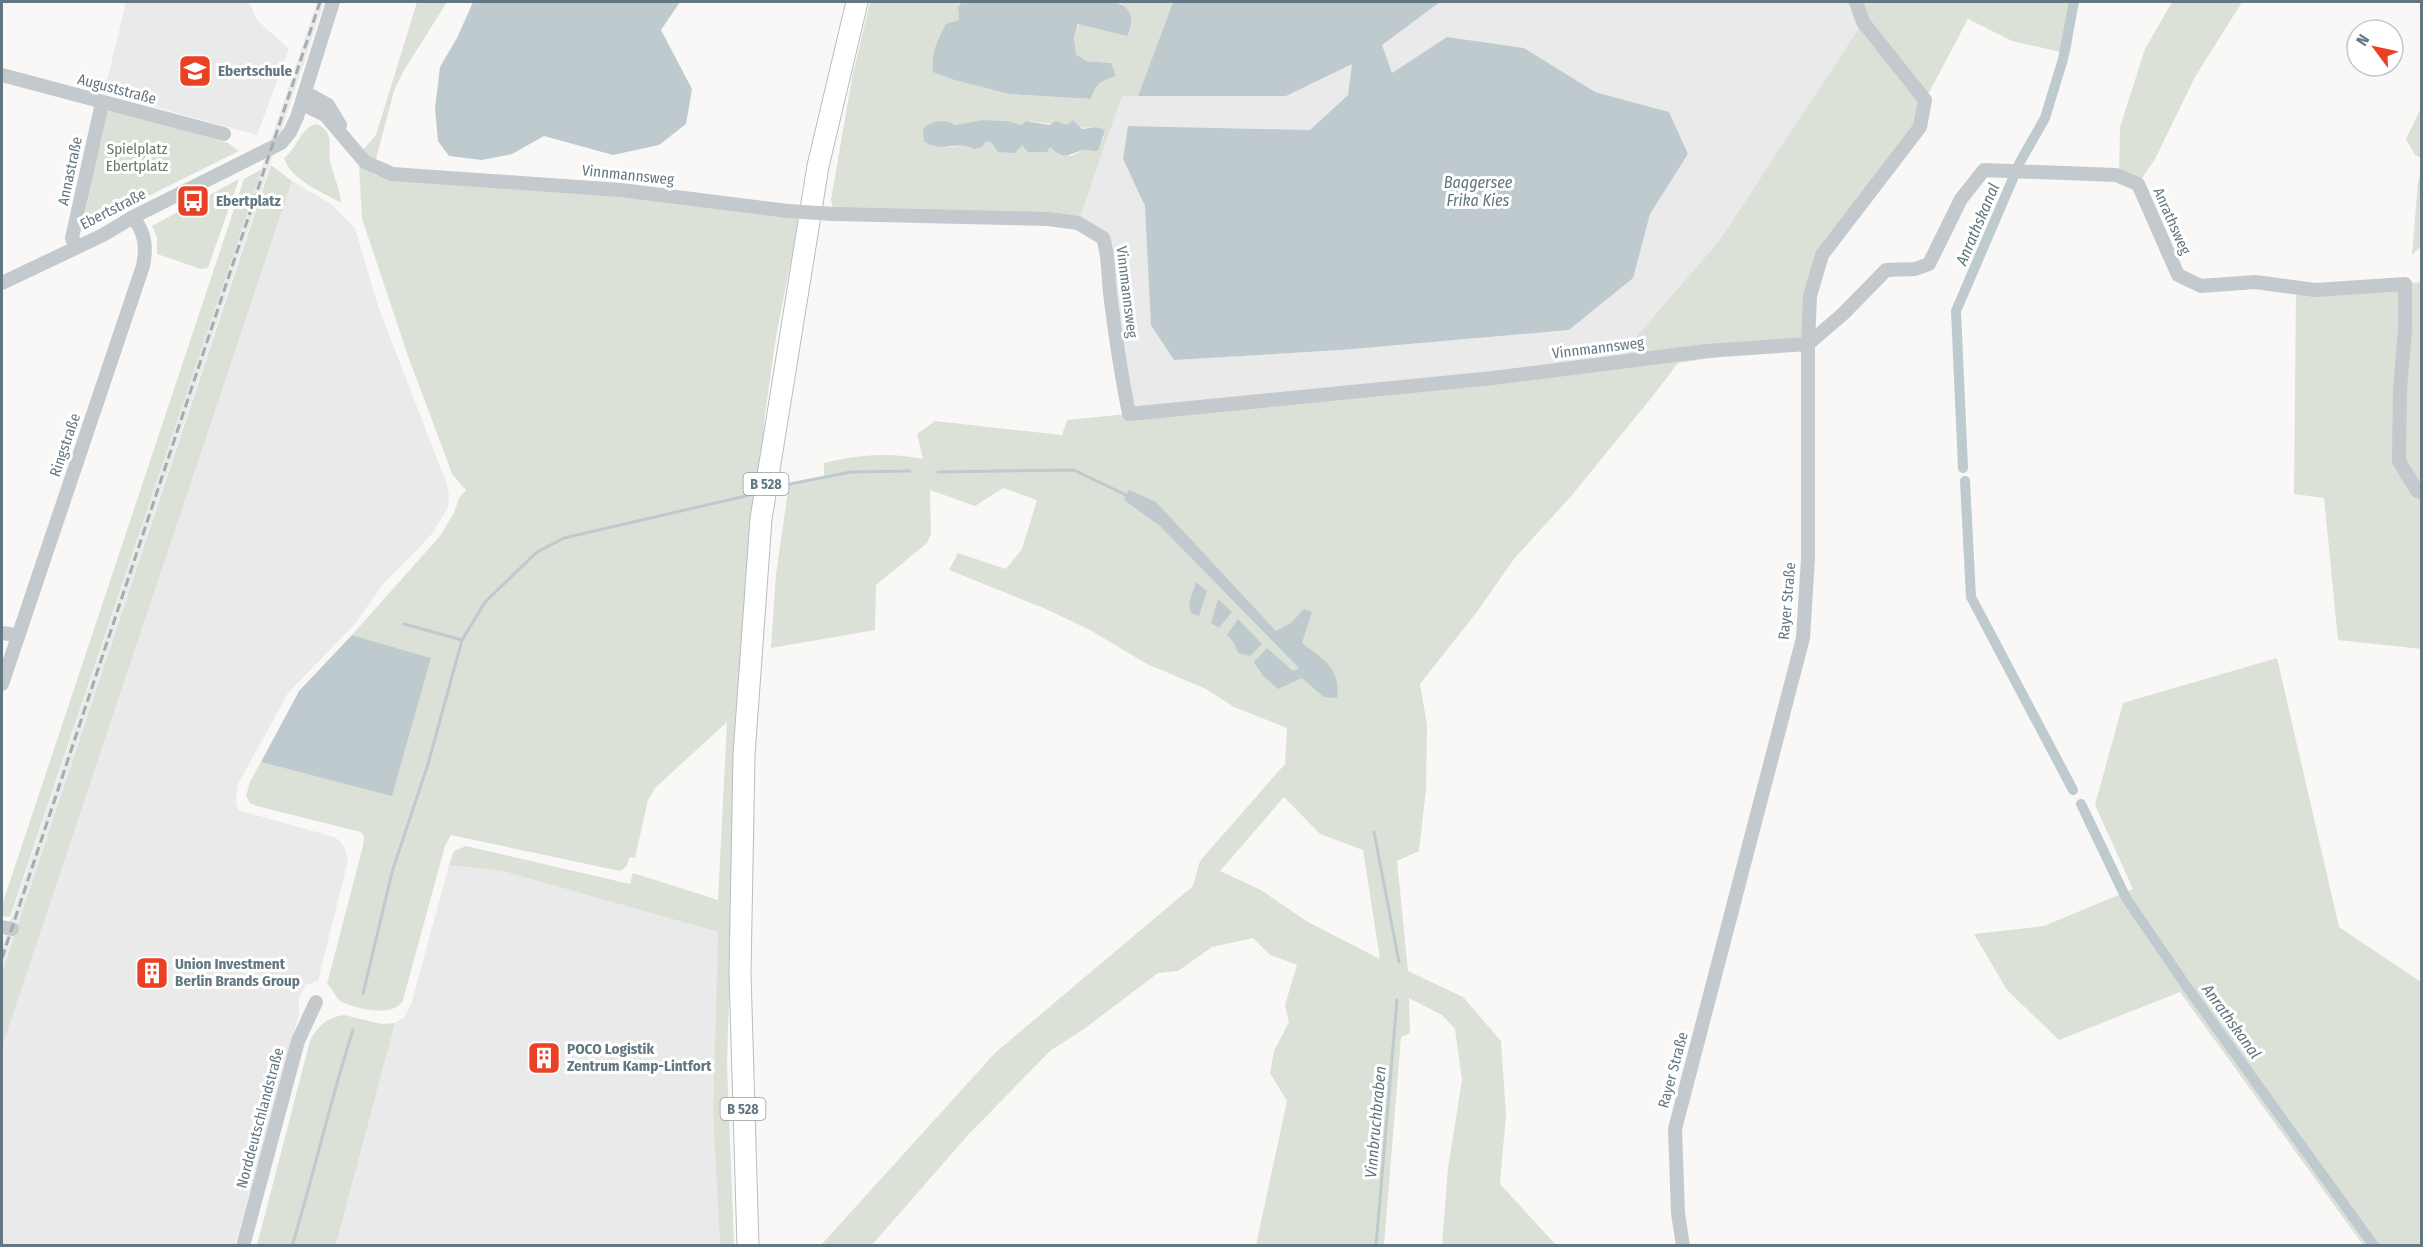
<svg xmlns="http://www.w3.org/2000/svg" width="2423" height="1247" font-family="'Fira Sans Condensed',sans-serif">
  <rect width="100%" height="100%" fill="#f9f8f6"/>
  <!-- built -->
  <path fill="#e9eae9" d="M126 2H249L257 20 289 49 257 135 104 93Z
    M317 2H324L2 973V945Z
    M1440 2H1856L1863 22 1719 241 1629 345 1624 369 1129 414 1103 238 1078 223 1122 96H1286L1353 63 1348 95 1310 130 1128 126 1123 159 1145 206 1173 360 1341 350 1569 330 1633 277 1650 214 1688 154 1669 112 1595 92 1524 48 1447 37 1392 73 1379 47Z
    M292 181 331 204 355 228 378 306 446 482 449 494 448 507 432 534 383 584 355 624 288 693 237 786 236 800 238 810 334 837 340 841 345 848 348 861 318 981 306 985 299 997V1014L235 1245 2 1246V1047Z
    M449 865 503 871 718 932 713 1114 720 1245 336 1246 395 1023 404 1017 411 1005Z"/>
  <!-- green -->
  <path fill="#dbe1d7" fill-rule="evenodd" d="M417 2H447L403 72 394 91 375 163 361 152 376 135Z
    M870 2H962L958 7 959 20 934 72 954 80 1009 94 1091 99C1096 85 1101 81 1115 76L1111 63 1086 61 1076 54 1074 37 1079 24 1097 28 1123 4 1115 2H1173L1138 96H1122L1078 223 834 214 831 200 852 78ZM983 120 1008 121 1022 125 1026 121C1050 122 1073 130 1096 127L1104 137 1098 147 1086 149 1071 156 1050 146 986 141 982 147 968 145 951 147 924 140V134C935 127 944 117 956 125Z
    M1856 2H2078L2070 54 2012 41 1968 19 1925 100 1920 127 1822 255 1808 344 1678 363 1656 392 1572 495 1514 559 1476 613 1420 684 1427 725 1426 789 1419 851 1397 861 1408 971 1463 997 1501 1041 1506 1115 1500 1184 1556 1245H1442L1448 1168 1462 1080 1455 1029 1442 1015 1409 998 1410 1033 1401 1037 1384 1245H1256L1287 1101 1270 1073 1274 1051 1289 1022 1285 1005 1297 965 1270 955 1253 938 1212 947 1178 971 1158 973 1084 1029 1050 1051 968 1135 872 1245H821L996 1052 1193 886 1200 861 1285 764 1287 728 1234 707 1206 689 1147 664 1090 630 1046 609 949 570 958 553 1006 569 1022 549 1037 500 1003 488 975 506 930 490 931 534 927 543 876 585 875 630 771 648 776 575 789 484 824 477V463C859 455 887 452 923 459L917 434 935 421 1062 435 1067 420 1493 378 1625 367 1629 345 1719 241 1863 22ZM1284 797 1320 834 1363 850 1380 959 1308 922 1261 890 1220 871Z
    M2172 2H2242L2195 77 2155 159 2136 187 2119 180 2120 127 2145 49Z
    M110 108 228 143 239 151 82 229 106 111Z
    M2421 108V158L2415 155 2406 139Z
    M316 124C335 131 328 146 330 161 333 175 340 188 341 203 321 191 292 181 284 158 296 150 301 127 316 124Z
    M271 165 292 181 2 1047V973Z
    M359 165 375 175 393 180 635 197 799 219 776 337 765 414 757 502 731 932 727 1063 734 1245H720L713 1114 718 932 503 871 449 865 454 851 466 846 630 884 633 873 718 900 727 722 655 788 648 800 635 858 630 857 626 867 620 871 451 835 445 846 403 1000C395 1018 357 1009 342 1002 335 998 333 988 327 984L363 846 364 837 361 832 257 806 250 803 246 796 250 782 261 762 392 795 431 658 352 635 440 536 454 513 459 498 466 490 452 474 448 463 408 356 362 219Z
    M262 169 10 917 2 916V905L244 179Z
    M2421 171V246L2412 255 2418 182Z
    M239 179 208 268 201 269 157 254V237L152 226Z
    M2421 282V649L2338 640 2324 498 2294 494 2296 292Z
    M2277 658 2339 927 2421 982V1245H2363L2180 992 2059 1040 2007 990 1974 934 2044 926 2133 889 2095 805 2123 703Z
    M344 1015 382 1024 395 1023 336 1245H257L310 1041C317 1026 328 1017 344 1015Z"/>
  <!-- water -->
  <path fill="#becace" d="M473 2H680L661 30 692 89 686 124 659 145 613 155 544 136 512 154 482 160 449 156 438 141 435 109 440 67 457 38Z
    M962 2H1115C1134 8 1134 21 1127 36L1078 24 1074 37 1076 54 1086 61 1111 63 1116 76C1101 81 1096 84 1091 99L1009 94 954 80 933 72C931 53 937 41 946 24L959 20 958 7Z
    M1173 2H1440L1382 45 1392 73 1447 37 1524 48 1595 92 1669 112 1688 154 1650 214 1633 278 1569 330 1341 350 1174 360 1151 325 1145 206 1123 159 1128 126 1310 130 1348 95 1352 64 1286 96H1138Z
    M983 120 1008 121 1021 125 1026 121 1050 125 1056 121 1067 125 1073 120 1082 129 1096 127 1105 130 1098 151C1092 151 1087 149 1083 150 1067 155 1064 160 1050 147L1047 152H1028L1022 145 1015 153 998 152 991 142 986 141 982 147 974 149C959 140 938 153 924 141L923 129C931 120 946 119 956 125Z
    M1129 490 1156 502 1276 631 1291 623 1304 609 1312 612 1302 643C1323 659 1341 668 1337 698L1324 697 1302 678 1278 689 1263 676 1254 662 1267 648 1293 671 1299 668 1160 526 1124 500Z
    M1196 582 1207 591 1199 616 1191 613 1189 604Z
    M1218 599 1232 612 1219 628 1211 623Z
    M1238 619 1262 644 1250 656 1238 653 1234 643 1227 635Z
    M352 635 431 658 392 796 261 762 299 691Z"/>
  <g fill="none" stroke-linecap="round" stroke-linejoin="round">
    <!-- stream -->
    <path stroke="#becace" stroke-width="3" d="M938 472 1074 470 1126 495
      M780 486 851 472 910 471
      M404 624 462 640
      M1374 832 1399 962
      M363 994 392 872 428 764 462 640 485 602 537 552 564 538 750 495
      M292 1246C314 1174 330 1101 353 1030
      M1376 1246 1397 1000"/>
    <!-- canal -->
    <path stroke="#becace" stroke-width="10" d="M1963 468 1956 311 2020 162 2045 118 2063 59 2074 2
      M1965 481 1971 597 2073 790
      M2081 804 2126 898 2187 987 2374 1246"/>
    <defs>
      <path id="highway" d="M748 1246 740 973 744 755 761 519 818 166 857 2"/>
    </defs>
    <!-- highway casing -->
    <use href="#highway" stroke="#b8bdbf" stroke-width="23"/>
    <!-- minor -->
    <path stroke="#c3c9cc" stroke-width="14" d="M2 75 224 134
      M306 93 328 105 340 125
      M302 104 325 115 365 162 392 174 621 190 788 211
      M834 214 1048 219 1078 223 1103 238C1109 256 1108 274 1110 293 1115 334 1121 374 1129 414L1493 378 1706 351 1808 344
      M75 246 72 238 102 103
      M2 283 103 235 133 217 281 143 290 132 297 117 333 2
      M1808 344 1843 314 1886 270 1915 269 1929 264 1961 199 1984 170 2116 175 2138 184 2178 275 2201 286 2255 282 2315 290 2405 284V330L2400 389 2399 461 2417 491 2422 492
      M2 633 18 635
      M2 684 143 266C147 247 145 233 133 217
      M2 927 12 929
      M243 1246 298 1041 316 1002
      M1683 1246 1678 1213 1675 1129 1803 638 1808 559V344L1810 296 1822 255 1920 127 1925 100 1863 22 1856 2"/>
    <!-- highway -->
    <use href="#highway" stroke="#fff" stroke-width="21"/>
    <!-- rail -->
    <path stroke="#a4acb1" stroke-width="3" stroke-dasharray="9 4.5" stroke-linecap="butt" d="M2 958 320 2"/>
    <!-- minor-bridge -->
    <path stroke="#c3c9cc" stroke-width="14" d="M788 211 834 214"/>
  </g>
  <!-- icons -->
  <defs>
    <symbol id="school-square" viewBox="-11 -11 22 22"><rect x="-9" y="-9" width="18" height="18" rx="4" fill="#ea4125" stroke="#fff"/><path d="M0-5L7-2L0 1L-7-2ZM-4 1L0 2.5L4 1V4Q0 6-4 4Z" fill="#fff"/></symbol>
    <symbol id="bus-square" viewBox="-11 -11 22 22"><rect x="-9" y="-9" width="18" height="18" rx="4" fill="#ea4125" stroke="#fff"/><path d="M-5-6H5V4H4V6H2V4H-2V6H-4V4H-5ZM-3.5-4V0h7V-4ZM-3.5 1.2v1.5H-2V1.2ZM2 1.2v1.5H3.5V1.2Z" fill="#fff"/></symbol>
    <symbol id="building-square" viewBox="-11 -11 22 22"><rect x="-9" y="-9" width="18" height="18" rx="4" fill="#ea4125" stroke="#fff"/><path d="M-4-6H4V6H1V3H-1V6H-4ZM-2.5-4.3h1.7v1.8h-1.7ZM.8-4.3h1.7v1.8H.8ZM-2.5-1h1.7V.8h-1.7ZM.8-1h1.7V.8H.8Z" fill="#fff"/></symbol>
  </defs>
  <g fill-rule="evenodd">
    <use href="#school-square" x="176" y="52" width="38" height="38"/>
    <use href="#bus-square" x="174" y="182" width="38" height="38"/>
    <use href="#building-square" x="133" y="954" width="38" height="38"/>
    <use href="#building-square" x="525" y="1039" width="38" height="38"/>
  </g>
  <g text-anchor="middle" stroke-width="6" stroke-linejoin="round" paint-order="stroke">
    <!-- shield labels -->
    <g fill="#fff" stroke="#91a0a8" stroke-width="1.5">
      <rect x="743.5" y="473" width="45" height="22" rx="4.5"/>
      <rect x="720.5" y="1098" width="45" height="22" rx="4.5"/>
    </g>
    <g font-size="14" font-weight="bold" fill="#627782">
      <text x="766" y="489">B 528</text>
      <text x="743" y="1114">B 528</text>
    </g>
    <!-- poi labels -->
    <g font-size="15" font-weight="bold" fill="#627782" stroke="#fff" text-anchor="start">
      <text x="218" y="76">Ebertschule</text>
      <text x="216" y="206">Ebertplatz</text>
      <text x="175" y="969">Union Investment<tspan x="175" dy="17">Berlin Brands Group</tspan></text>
      <text x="567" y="1054">POCO Logistik<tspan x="567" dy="17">Zentrum Kamp-Lintfort</tspan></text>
    </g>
    <!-- street labels -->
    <g font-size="15" fill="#627782" stroke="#fff">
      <text transform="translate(117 89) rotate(15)" y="5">Auguststraße</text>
      <text transform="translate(70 171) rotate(-78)" y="5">Annastraße</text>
      <text transform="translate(628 175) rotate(6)" y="5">Vinnmannsweg</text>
      <text transform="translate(113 209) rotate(-27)" y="5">Ebertstraße</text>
      <text transform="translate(2172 221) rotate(66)" y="5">Anrathsweg</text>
      <text transform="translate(1127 292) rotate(83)" y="5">Vinnmannsweg</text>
      <text transform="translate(1598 348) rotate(-7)" y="5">Vinnmannsweg</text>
      <text transform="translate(65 445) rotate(-71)" y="5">Ringstraße</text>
      <text transform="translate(1787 601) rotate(-85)" y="5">Rayer Straße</text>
      <text transform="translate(1673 1070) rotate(-75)" y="5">Rayer Straße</text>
      <text transform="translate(260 1118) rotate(-75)" y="5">Norddeutschlandstraße</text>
    </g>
    <!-- park labels -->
    <g font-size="15" fill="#687a62" stroke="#fff">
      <text x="137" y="154">Spielplatz<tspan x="137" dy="17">Ebertplatz</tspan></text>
    </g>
    <!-- water labels -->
    <g font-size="16" font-style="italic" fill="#5e767c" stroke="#fff">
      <text x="1478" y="188">Baggersee<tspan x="1478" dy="18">Frika Kies</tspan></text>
      <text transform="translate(1977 224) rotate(-67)" y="6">Anrathskanal</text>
      <text transform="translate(2232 1021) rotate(54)" y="6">Anrathskanal</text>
      <text transform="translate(1375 1122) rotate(-85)" y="6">Vinnbruchbraben</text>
    </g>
  </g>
  <!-- border -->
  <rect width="2423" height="1247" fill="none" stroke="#627782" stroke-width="6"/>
  <!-- north arrow -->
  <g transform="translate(2375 48) rotate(303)"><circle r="28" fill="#ffffff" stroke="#c0c9cd" stroke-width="1.5"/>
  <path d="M0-4.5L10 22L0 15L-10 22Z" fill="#ea4125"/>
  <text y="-9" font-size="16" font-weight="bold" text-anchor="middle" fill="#627782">N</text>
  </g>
</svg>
